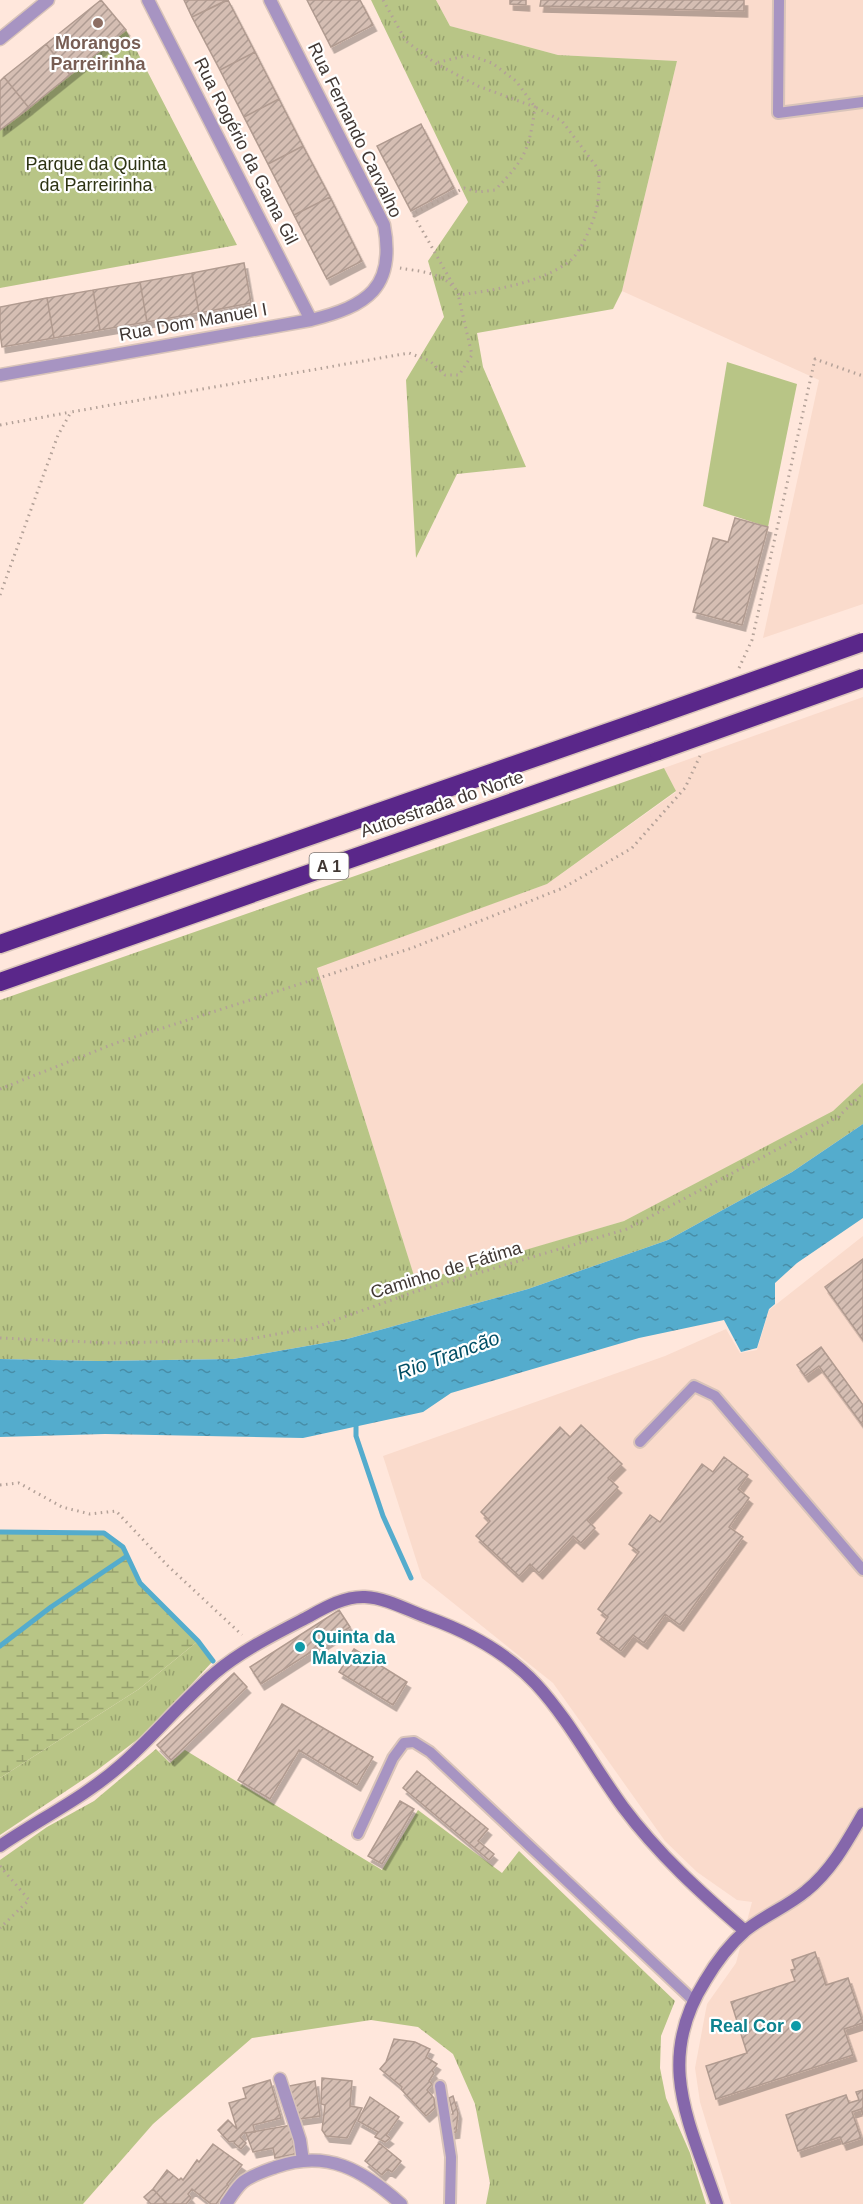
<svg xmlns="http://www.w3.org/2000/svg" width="863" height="2204" font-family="Helvetica,sans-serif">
  <defs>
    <pattern id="grass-tufts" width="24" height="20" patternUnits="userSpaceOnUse" patternTransform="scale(1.5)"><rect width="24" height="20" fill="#b8c586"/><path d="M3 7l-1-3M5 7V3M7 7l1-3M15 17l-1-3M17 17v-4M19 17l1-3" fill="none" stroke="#97a16e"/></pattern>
    <pattern id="wetland-marsh" width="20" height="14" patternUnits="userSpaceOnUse" patternTransform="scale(1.5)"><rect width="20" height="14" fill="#b8c586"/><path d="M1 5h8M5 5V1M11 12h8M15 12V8" fill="none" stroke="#97a16e"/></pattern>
    <pattern id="water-ripples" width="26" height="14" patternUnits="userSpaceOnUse" patternTransform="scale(1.5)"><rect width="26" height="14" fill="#54accd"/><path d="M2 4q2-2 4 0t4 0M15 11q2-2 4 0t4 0" fill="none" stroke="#478da7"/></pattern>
    <pattern id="building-hatch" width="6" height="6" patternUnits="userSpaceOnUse" patternTransform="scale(1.5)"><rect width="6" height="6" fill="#d5beb3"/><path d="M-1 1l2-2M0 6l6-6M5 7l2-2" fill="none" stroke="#ae9b92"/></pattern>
    <filter id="shadow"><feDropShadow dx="3.5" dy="6" stdDeviation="0" flood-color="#0004"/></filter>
  </defs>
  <rect width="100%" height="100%" fill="#ffe7dc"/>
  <!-- built -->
  <path fill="#fadbcc" d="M436 0H863V604L763 638 819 380 622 291 677 61 558 55 450 26Z
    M863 697V1083L834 1111 624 1221 416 1283 317 967 547 884 676 792 664 768Z
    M863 1236V2204H731L700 2102 695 2068 707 2004 736 1963 752 1902 737 1900 697 1872 665 1841 553 1683 422 1578 383 1456 665 1356 726 1329 740 1353 757 1350 769 1310Z"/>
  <!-- grass -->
  <path fill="url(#grass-tufts)" d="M371 0H436L450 26 558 55 677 61 622 291 613 309 477 333 483 367 526 467 457 474 416 558 406 380 444 317 428 261 468 202Z
    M126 30 237 245 0 288V130Z
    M664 768 676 791 547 884 317 968 416 1282 624 1221 833 1111 863 1083V1124L792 1172 668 1240 528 1289 347 1339 233 1359 99 1361 0 1359V1000Z
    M198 1641 213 1661 146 1733 96 1771 0 1835V1778L139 1689Z
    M156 1749 170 1763 185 1750 382 1870 418 1810 502 1873 519 1851 675 2001 661 2036 660 2068 666 2098 690 2153 706 2204H486L490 2183 475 2104 453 2054 418 2027 371 2020 252 2038 153 2124 83 2204H0V1860L47 1827 94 1801Z"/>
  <!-- wetland -->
  <path fill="url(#wetland-marsh)" d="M0 1532 104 1533 123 1547 140 1583 198 1641 139 1689 0 1778Z"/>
  <!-- garden -->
  <path fill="#b8c586" d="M727 362 797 384 768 527 703 506Z"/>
  <!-- water -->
  <path fill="url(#water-ripples)" d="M863 1124V1218L797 1263 775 1283V1304L769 1309 757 1348 741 1352 724 1320 639 1338 451 1393 423 1412 303 1438 105 1434 0 1437V1359L99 1361 233 1359 347 1339 528 1289 668 1240 792 1172Z"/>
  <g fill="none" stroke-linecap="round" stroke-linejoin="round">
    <!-- stream -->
    <path stroke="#54accd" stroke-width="5" d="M356 1419V1436L383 1516 411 1578
      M0 1532 104 1533 123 1547 140 1583 198 1641 213 1661
      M0 1646 51 1607 127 1556"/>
  </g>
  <!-- building -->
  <path fill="url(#building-hatch)" stroke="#b19b90" stroke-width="1.5" filter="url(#shadow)" d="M101 0 126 30 70 75 46 44Z
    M184 0H227L192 17Z
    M228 0 255 52 220 70 192 17Z
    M307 0H360L373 25 331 47Z
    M510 0H526V5L510 4Z
    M541 0H744V11L540 6Z
    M46 44 70 75 29 108 4 77Z
    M255 52 279 99 244 117 220 70Z
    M4 77 29 108 0 130V81Z
    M279 99 303 146 268 164 244 117Z
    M421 124 454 188 411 211 377 146Z
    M303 146 330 197 294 215 268 164Z
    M330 197 362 261 327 279 294 215Z
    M244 263 251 303 199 313 192 273Z
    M192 273 199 313 147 322 140 282Z
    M140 282 147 322 100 330 93 290Z
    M93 290 100 330 54 338 47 298Z
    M47 298 54 338 2 347 0 333V307Z
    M735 518 768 527 742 625 693 612 713 538 728 542Z
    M863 1259V1340L825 1287Z
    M821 1347 863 1405V1421L861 1423 819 1366 805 1376 797 1365Z
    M581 1425 622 1464 608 1478 618 1487 587 1520 595 1528 581 1543 573 1536 539 1573 530 1564 519 1576 476 1536 490 1521 481 1512 560 1427 570 1437Z
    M724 1457 748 1475 738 1489 749 1498 729 1527 743 1537 680 1625 665 1614 644 1643 633 1635 621 1651 597 1633 608 1617 598 1609 639 1552 629 1544 650 1515 660 1522 702 1464 713 1472Z
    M339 1610 350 1627 261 1684 250 1667Z
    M354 1649 407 1682 393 1705 339 1672Z
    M234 1673 247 1687 171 1760 157 1745Z
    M282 1704 373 1757 357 1785 299 1750 270 1799 238 1780Z
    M417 1771 488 1829 478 1841 494 1854 489 1860 403 1788Z
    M400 1801 414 1809 382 1864 368 1856Z
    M815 1952 826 1985 848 1978 863 2023 844 2029 853 2055 716 2099 706 2066 747 2053 731 2002 795 1981 791 1970 795 1969 792 1960Z
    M394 2039 415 2042 430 2049 426 2057 437 2064 432 2070 434 2073 429 2081 432 2084 427 2090 434 2098 435 2108 426 2116 401 2089 402 2087 380 2069 386 2062Z
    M322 2078 352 2081 350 2106 362 2108 347 2138 326 2136 322 2130 325 2105 321 2104Z
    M270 2080 281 2118 253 2125 255 2132 243 2133 240 2137 246 2143 241 2149 234 2143 235 2141 229 2142 218 2130 228 2120 237 2129 229 2103 246 2098 243 2088Z
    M315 2081 320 2116 300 2119 289 2086Z
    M863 2090V2115L861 2109 852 2112 861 2138 843 2144 840 2137 798 2151 786 2115 846 2095 849 2103 859 2100 856 2092Z
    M453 2096 458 2113 456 2132 450 2133 447 2115 453 2114 449 2098Z
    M370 2097 399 2117 386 2135 390 2138 385 2142 375 2137 378 2132 358 2121Z
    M291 2125 295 2154 275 2158 273 2148 253 2152 246 2133Z
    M379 2143 401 2161 392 2172 387 2169 382 2175 365 2161Z
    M213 2144 242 2165 227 2184 229 2186 216 2204H211L192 2189 188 2194 191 2198 186 2204H167L153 2189 167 2170 179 2180 181 2178 183 2180 197 2160 199 2162Z
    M153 2189 167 2204H151L144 2197Z"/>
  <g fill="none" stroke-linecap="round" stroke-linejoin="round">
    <defs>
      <path id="lane" d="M779 0 778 113 863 102
        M640 1442 694 1386 715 1396 863 1570
        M358 1834 393 1758 404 1743 414 1742 430 1752 693 2000
        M440 2086 451 2157 450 2204"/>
      <path id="street" d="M148 0 311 320
        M0 39 48 0
        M0 375 311 320C367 306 396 288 384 225L270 0
        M280 2079 300 2140 303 2161
        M226 2204C231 2197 236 2188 243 2182 252 2175 265 2171 276 2167 327 2149 363 2170 401 2204"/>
      <path id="secondary" d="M0 1846C40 1819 85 1797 121 1765 154 1736 181 1702 215 1673 241 1651 275 1634 306 1618 324 1608 344 1596 365 1597 387 1598 409 1611 429 1618 468 1632 507 1653 536 1684 570 1721 593 1766 623 1807 658 1854 701 1893 745 1931
        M717 2204C690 2123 654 2062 705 1981 715 1964 729 1945 745 1931 763 1916 787 1907 806 1891 831 1871 847 1842 863 1814"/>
      <path id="highway" d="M0 944 646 719
        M0 982 658 751"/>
    </defs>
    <!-- lane casing -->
    <use href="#lane" stroke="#d9c4ba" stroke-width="14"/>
    <!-- street casing -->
    <use href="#street" stroke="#d9c4ba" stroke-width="15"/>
    <!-- secondary casing -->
    <use href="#secondary" stroke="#d9c4ba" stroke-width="15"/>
    <!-- highway casing -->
    <use href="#highway" stroke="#d9c4ba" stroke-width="21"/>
    <!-- path -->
    <path stroke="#b3a198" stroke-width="3" stroke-dasharray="1.5 4.5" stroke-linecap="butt" d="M383 0 406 41 435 63 478 86 535 107C529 151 525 159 495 190L478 192 464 188 413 214 459 295C495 290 541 283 570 261 581 252 594 221 597 207 599 195 599 182 599 170L562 121 535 107 516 81 492 63 469 55 435 63
      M400 268C416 271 441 272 452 286
      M0 425 71 412
      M0 595 58 435 71 412 409 353 430 361 445 375H459L472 355 458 294
      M739 668 752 640 815 359 863 376
      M0 1089 116 1043 412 948 563 888 632 848 685 788 700 756
      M0 1338 111 1343 244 1340 316 1327 414 1292 627 1229 838 1117 863 1093
      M0 1485 19 1483 62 1507 90 1514 116 1511 167 1565 242 1635
      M0 1866 29 1900 0 1928"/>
    <!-- lane -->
    <use href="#lane" stroke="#a794c2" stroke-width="10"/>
    <!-- street -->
    <use href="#street" stroke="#a794c2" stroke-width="12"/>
    <!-- secondary -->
    <use href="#secondary" stroke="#8567ab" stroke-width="12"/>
    <!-- highway -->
    <use href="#highway" stroke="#5a278a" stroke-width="18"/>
    <defs>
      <path id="highway-bridge" d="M646 719 863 642
        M658 751 863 678"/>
    </defs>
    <!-- highway-bridge casing -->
    <use href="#highway-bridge" stroke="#d9c4ba" stroke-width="21" stroke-linecap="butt"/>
    <!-- highway-bridge -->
    <use href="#highway-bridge" stroke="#5a278a" stroke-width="18"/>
  </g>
  <!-- markers -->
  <circle fill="#8d6e63" stroke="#fff" stroke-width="2" cx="98" cy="23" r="6"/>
  <g fill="#0f9aa8" stroke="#fff" stroke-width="2">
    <circle cx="300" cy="1647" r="6"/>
    <circle cx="796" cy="2026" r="6"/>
  </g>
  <g text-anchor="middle" stroke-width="4.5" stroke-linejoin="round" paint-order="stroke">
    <!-- shield labels -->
    <rect fill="#fff" stroke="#7a7471" stroke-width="1.5" x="309.5" y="853" width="39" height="26" rx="4.5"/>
    <g font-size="16" font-weight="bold" fill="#413834">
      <text x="329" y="872">A 1</text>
    </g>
    <!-- education labels -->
    <g font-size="18" font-weight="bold" fill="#785e54" stroke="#fff">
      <text x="98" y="49">Morangos<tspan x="98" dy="21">Parreirinha</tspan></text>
    </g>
    <!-- street labels -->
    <g font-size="18" fill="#413834" stroke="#fff">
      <text transform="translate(355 130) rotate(64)" y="6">Rua Fernando Carvalho</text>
      <text transform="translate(246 151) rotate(63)" y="6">Rua Rogério da Gama Gil</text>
      <text transform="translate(193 322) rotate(-10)" y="6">Rua Dom Manuel I</text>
      <text transform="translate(442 804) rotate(-19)" y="6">Autoestrada do Norte</text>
      <text transform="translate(446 1270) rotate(-17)" y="6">Caminho de Fátima</text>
    </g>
    <!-- park labels -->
    <g font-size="18" fill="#2d3313" stroke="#fff">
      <text x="96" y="170">Parque da Quinta<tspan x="96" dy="21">da Parreirinha</tspan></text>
    </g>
    <!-- culture labels -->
    <g font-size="18" font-weight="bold" fill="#0d838f" stroke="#fff" text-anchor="start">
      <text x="312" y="1643">Quinta da<tspan x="312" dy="21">Malvazia</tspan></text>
      <text x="784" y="2032" text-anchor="end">Real Cor</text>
    </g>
    <!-- water labels -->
    <g font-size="20" font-style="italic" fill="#004e65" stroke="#fff">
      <text transform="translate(448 1355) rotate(-20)" y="7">Rio Trancão</text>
    </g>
  </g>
</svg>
